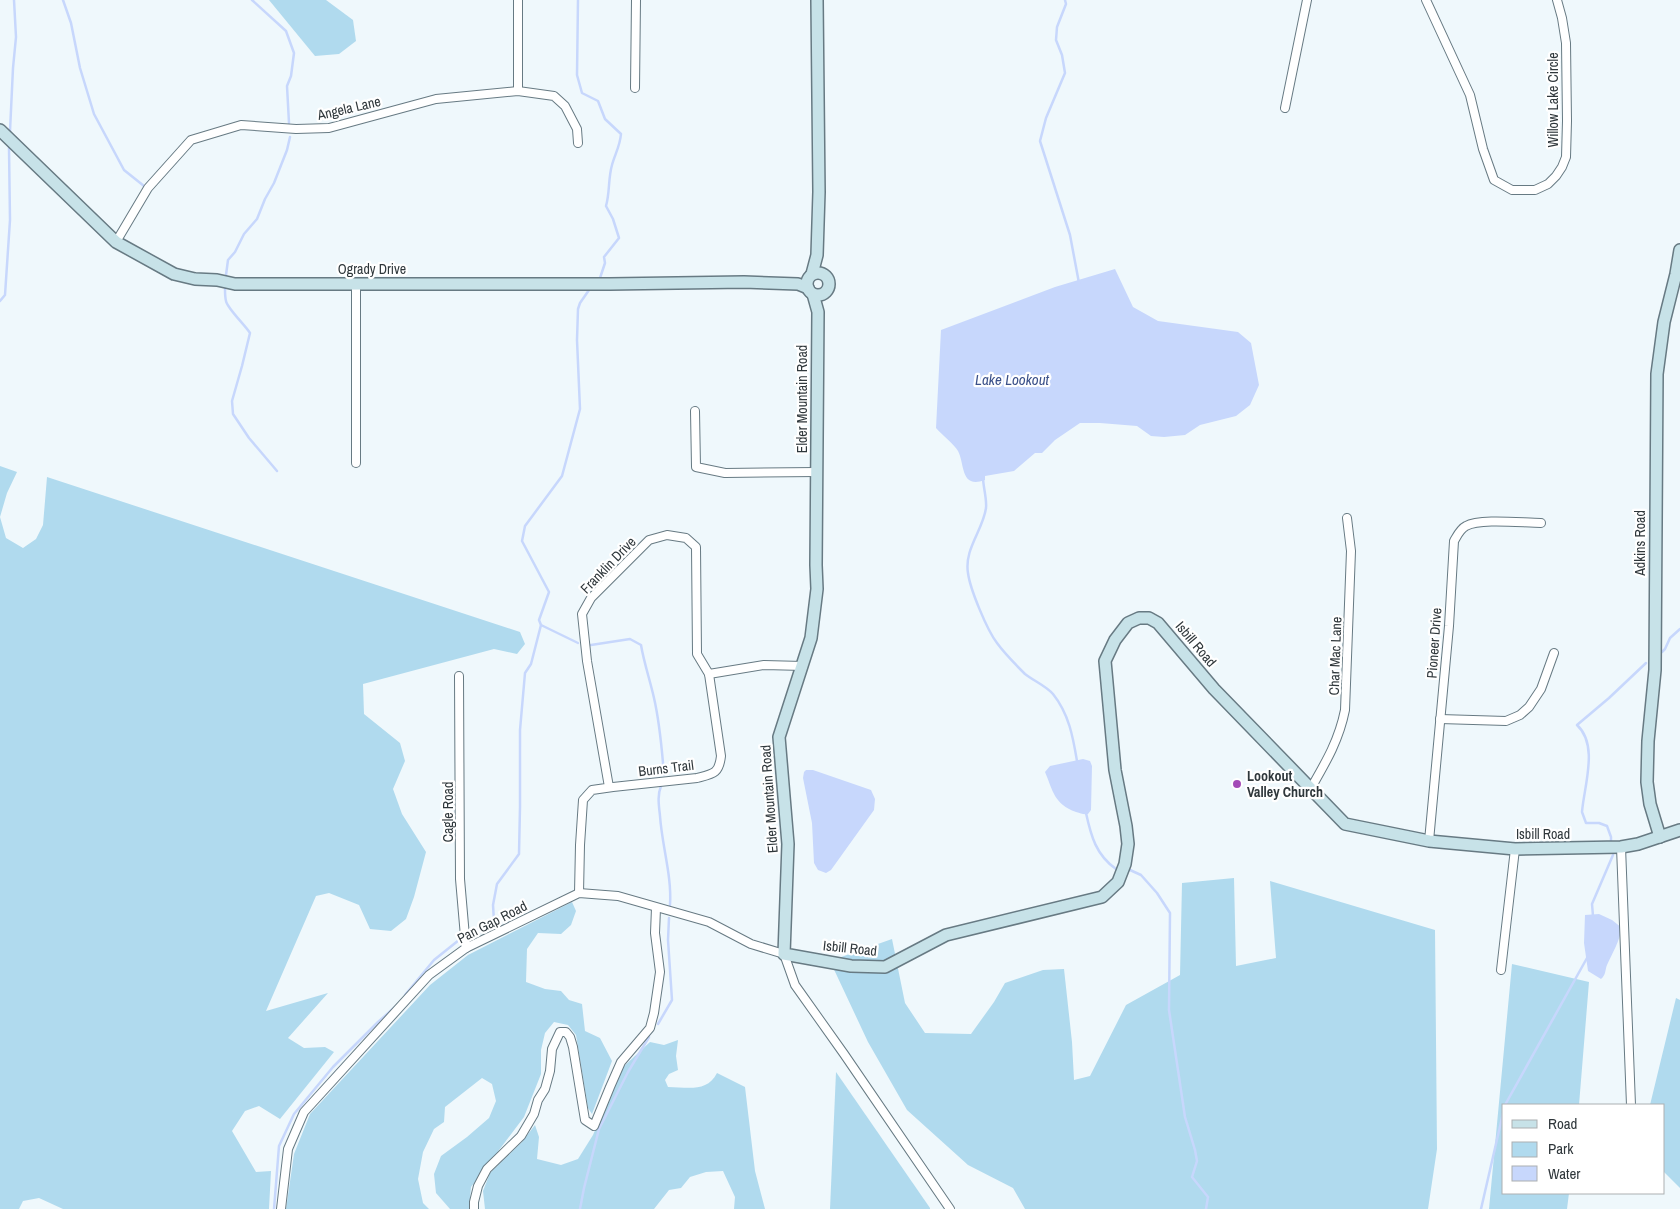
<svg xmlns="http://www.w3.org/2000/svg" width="1680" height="1209" font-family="'Archivo Narrow',sans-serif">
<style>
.green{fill:#b0daee}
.water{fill:#c7d7fc}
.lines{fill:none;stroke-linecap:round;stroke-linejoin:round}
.stream{stroke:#c7d7fc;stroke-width:2.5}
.street-casing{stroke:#677a83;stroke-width:10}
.secondary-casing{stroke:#677a83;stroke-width:14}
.street{stroke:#fff;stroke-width:8}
.secondary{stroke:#c7e2e8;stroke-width:11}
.poi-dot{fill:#a44bb7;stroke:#fff;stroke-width:2}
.labels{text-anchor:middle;stroke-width:4.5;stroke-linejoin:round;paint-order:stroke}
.street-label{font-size:14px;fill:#2f373b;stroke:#fff}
.poi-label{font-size:14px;font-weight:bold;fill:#2f373b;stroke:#fff;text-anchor:start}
.water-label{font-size:15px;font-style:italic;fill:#3a5089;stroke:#fff}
</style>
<rect width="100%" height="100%" fill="#eff8fc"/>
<g class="green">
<polygon points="269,0 326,0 353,20 356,41 339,54 315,56"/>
<polygon points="0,466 17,472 7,493 0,517 6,538 23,548 36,539 43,525 47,477 520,632 525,644 517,654 494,649 363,684 364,714 400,743 405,761 393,789 402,814 426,852 414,897 406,919 391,931 370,929 359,905 329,893 316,896 266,1011 328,993 288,1038 304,1048 325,1047 334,1052 280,1119 259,1106 245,1111 232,1131 256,1172 271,1171 269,1209 63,1209 39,1198 23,1201 19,1209 0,1209"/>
<polygon points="1234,878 1236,966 1276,958 1270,881 1435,930 1437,1149 1428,1209 1025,1209 1013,1188 968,1165 907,1110 868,1042 830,961 892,939 905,1003 925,1033 971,1034 994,1002 1005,983 1043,970 1064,969 1072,1042 1074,1080 1090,1076 1126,1005 1180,975 1182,883"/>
<polygon points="572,902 576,911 571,925 561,934 538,933 527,949 526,982 545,989 561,991 569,1000 582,1004 585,1031 600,1038 612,1061 592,1114 588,1108 576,1035 568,1025 554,1022 545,1033 541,1050 541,1074 524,1117 471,1187 469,1209 450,1209 436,1193 434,1174 441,1156 467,1137 489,1118 496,1101 492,1084 482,1078 445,1107 444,1122 434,1129 423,1152 418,1179 423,1203 429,1209 286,1209 294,1154 310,1114 430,985 468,955"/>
<polygon points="1512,964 1589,982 1579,1105 1504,1105 1504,1193 1569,1193 1567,1209 1489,1209"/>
<polygon points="1676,998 1680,1000 1680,1188 1664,1172 1664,1105 1650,1105"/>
<path d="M678,1040L676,1056L678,1070L669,1074L665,1080L668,1087C687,1087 707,1093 717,1073L745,1087L755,1171L765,1209H734L735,1197L723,1171L706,1172L690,1177L681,1188L669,1190L654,1209H485L483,1191L490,1173L522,1142L535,1125L539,1137L537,1159L561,1165L578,1159L593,1135L621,1069L650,1042L664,1045Z"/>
<polygon points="836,1072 930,1208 930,1209 830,1209"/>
</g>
<g class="water">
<path d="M1115,269L1133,307L1158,321L1238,332L1251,343L1259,385L1250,405L1236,416L1200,425L1185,435L1164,437L1151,436L1137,426L1100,423H1080L1055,440L1042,453H1035L1014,471L985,476V480C960,489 965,464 958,451C954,444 942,435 936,428L941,330L1055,287Z"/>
<path d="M1083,759L1090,761L1092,766L1091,810L1088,814C1083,815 1081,813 1076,812C1054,804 1053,791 1045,772L1050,766Z"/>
<polygon points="806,770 813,770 871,790 875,799 874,810 831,870 826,873 818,870 814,863 812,823 803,778 804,772"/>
<path d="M1599,914L1612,920L1622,928C1619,942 1613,952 1607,965C1605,970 1606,975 1601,979L1588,971L1584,943L1585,915Z"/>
</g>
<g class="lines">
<g class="stream">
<polyline points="63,0 71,23 80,68 94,114 124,170 144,186"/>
<polyline points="252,0 286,31 294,53 291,76 287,86 289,123"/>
<path d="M578,0L577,75L582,93L598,101L605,119L621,134C620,146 615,154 612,165C608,179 610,192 606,206L613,219L619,238L604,257L605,263L600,278"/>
<polyline points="1065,0 1066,4 1057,27 1056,40 1062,55 1065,73 1046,118 1040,141 1070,235 1079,283"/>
<polyline points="10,131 13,68 16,37 14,0"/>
<polyline points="226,275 228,260 235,252 244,234 257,219 265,199 274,183 287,150 290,137"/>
<path d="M225,289C225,292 225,297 226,301C227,308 245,325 250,333L242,366L232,401L233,414L249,438L277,471"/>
<polyline points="0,301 5,295 10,220 9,148"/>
<path d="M983,477C983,487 987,498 986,508C983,530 964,549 968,573C970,589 987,630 997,643C1005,654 1015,664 1025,674C1034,681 1046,686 1053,694C1069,714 1073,737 1077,761"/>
<polyline points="541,625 578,643"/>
<path d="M591,645L630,639L641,645C644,663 650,680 654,698C660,724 662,749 664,775"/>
<polyline points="1662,652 1665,649 1670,638 1680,629"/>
<path d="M661,786C657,796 659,806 660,816C662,846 672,876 670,905"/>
<path d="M1086,813C1091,836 1096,855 1116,869"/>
<path d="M1611,844V837L1607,826L1599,823H1586L1582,812C1584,786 1599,745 1577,725L1609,698L1646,663"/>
<polyline points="1130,870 1141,875 1157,893 1170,913 1169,1010 1185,1117 1195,1150 1197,1161 1192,1177 1208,1197 1206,1209"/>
<polyline points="1593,916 1592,904 1613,855"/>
<polyline points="471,933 494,921 493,905 497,884 519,854 520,807 520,730 525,673 531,664 541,625 539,620 549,592 522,541 525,526 562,476 580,409 577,340 578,309 580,303 589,290"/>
<polyline points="405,995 434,960 459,940"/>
<polyline points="658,1024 672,1000 668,940 669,918"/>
<polyline points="1505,1105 1587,958"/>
<polyline points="274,1209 279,1146 294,1114 333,1067 378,1022 395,1007"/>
<polyline points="580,1209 584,1188 599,1129 628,1072 649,1037"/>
<polyline points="1481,1209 1504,1109"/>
</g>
<g class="street-casing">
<g id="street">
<polyline points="518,0 518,91"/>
<polyline points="1426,0 1470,95 1483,149 1494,180 1512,190 1535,190 1548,184 1556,176 1562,167 1566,157 1567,121 1566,43 1562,18 1557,0"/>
<polyline points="635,88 636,0"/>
<polyline points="1285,108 1307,0"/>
<polyline points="116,242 148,188 191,140 241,125 296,129 329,128 436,99 518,91 554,96 565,106 577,129 578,143"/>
<polyline points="356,284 356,463"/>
<polyline points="695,411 696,467 725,473 817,472"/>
<polyline points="709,674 764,665 803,666"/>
<polyline points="459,676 460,879 466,948"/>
<polyline points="1440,719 1506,721 1520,715 1529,707 1541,689 1554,653"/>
<path d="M1311,788C1326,762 1339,740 1345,710L1351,551L1347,518"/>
<path d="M1429,841L1449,626L1454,541C1457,536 1460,529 1466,526C1480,518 1523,523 1541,523"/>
<polyline points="1621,847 1631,1105"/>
<path d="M579,893L580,845L583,800L592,790L613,787L697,778C713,774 719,774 721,756L709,674L697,654L696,547L686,538L667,535L649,540L591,598L582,614L587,661L609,787"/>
<polyline points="1501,970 1515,849"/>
<polyline points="281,1209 288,1149 304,1112 429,975 466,948 579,893 618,896 709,922 751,944 784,954 795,985 844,1054 950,1209"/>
<polyline points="474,1209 474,1202 478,1186 487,1169 521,1136 534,1114 538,1100 545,1089 550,1071 552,1049 560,1032 566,1032 570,1037 573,1047 585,1120 594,1126 610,1087 621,1062 650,1028 654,1013 660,972 655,933 656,908"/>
</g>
</g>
<g class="secondary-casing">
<g id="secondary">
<polyline points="0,130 116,242 174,274 195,279 217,280 235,284 610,284 744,282 798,284 808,288"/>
<circle cx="818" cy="284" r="11"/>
<polyline points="812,274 817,255 819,192 817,0"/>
<polyline points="813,294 818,312 816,565 817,589 811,638 779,737 788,844 784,954 851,966 885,967 946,935 1102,897 1118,882 1125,864 1128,844 1126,826 1115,770 1105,661 1115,640 1128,623 1139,618 1149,618 1158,623 1214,689 1345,824 1429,841 1515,849 1621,847 1638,844 1680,830"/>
<polyline points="1660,837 1650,804 1647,782 1648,741 1655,670 1657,374 1664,322 1676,274 1680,250"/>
</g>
</g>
<use href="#street" class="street"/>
<use href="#secondary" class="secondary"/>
</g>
<circle class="poi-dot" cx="1237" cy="784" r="5"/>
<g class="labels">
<g class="street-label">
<text transform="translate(1553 100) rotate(-90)" y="5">Willow Lake Circle</text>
<text transform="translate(349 108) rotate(-13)" y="5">Angela Lane</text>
<text x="372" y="274">Ogrady Drive</text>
<text transform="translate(802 399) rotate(-90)" y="5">Elder Mountain Road</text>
<text transform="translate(1640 543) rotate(-90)" y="5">Adkins Road</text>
<text transform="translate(608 565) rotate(-46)" y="5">Franklin Drive</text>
<text transform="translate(1434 643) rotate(-86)" y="5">Pioneer Drive</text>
<text transform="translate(1196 644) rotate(50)" y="5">Isbill Road</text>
<text transform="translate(1335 656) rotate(-88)" y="5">Char Mac Lane</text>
<text transform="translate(666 768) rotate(-7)" y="5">Burns Trail</text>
<text transform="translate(769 799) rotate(-94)" y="5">Elder Mountain Road</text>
<text transform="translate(448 812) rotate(-90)" y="5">Cagle Road</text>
<text x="1543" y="839">Isbill Road</text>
<text transform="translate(492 922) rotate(-27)" y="5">Pan Gap Road</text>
<text transform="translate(850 948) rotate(6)" y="5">Isbill Road</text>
</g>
<g class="poi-label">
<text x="1247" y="781">Lookout<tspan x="1247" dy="16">Valley Church</tspan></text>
</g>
<g class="water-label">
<text x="1012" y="385">Lake Lookout</text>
</g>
</g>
<rect x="1502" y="1104" width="162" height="90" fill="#ffffff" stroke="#acafb1"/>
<rect x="1512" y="1120" width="25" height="8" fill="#c7e2e8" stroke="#acafb1"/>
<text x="1548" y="1129" font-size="15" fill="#2f373b">Road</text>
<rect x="1512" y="1142" width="25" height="15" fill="#b0daee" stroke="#acafb1"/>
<text x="1548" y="1154" font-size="15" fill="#2f373b">Park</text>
<rect x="1512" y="1166" width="25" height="15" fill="#c7d7fc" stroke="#acafb1"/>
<text x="1548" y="1179" font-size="15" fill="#2f373b">Water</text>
</svg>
